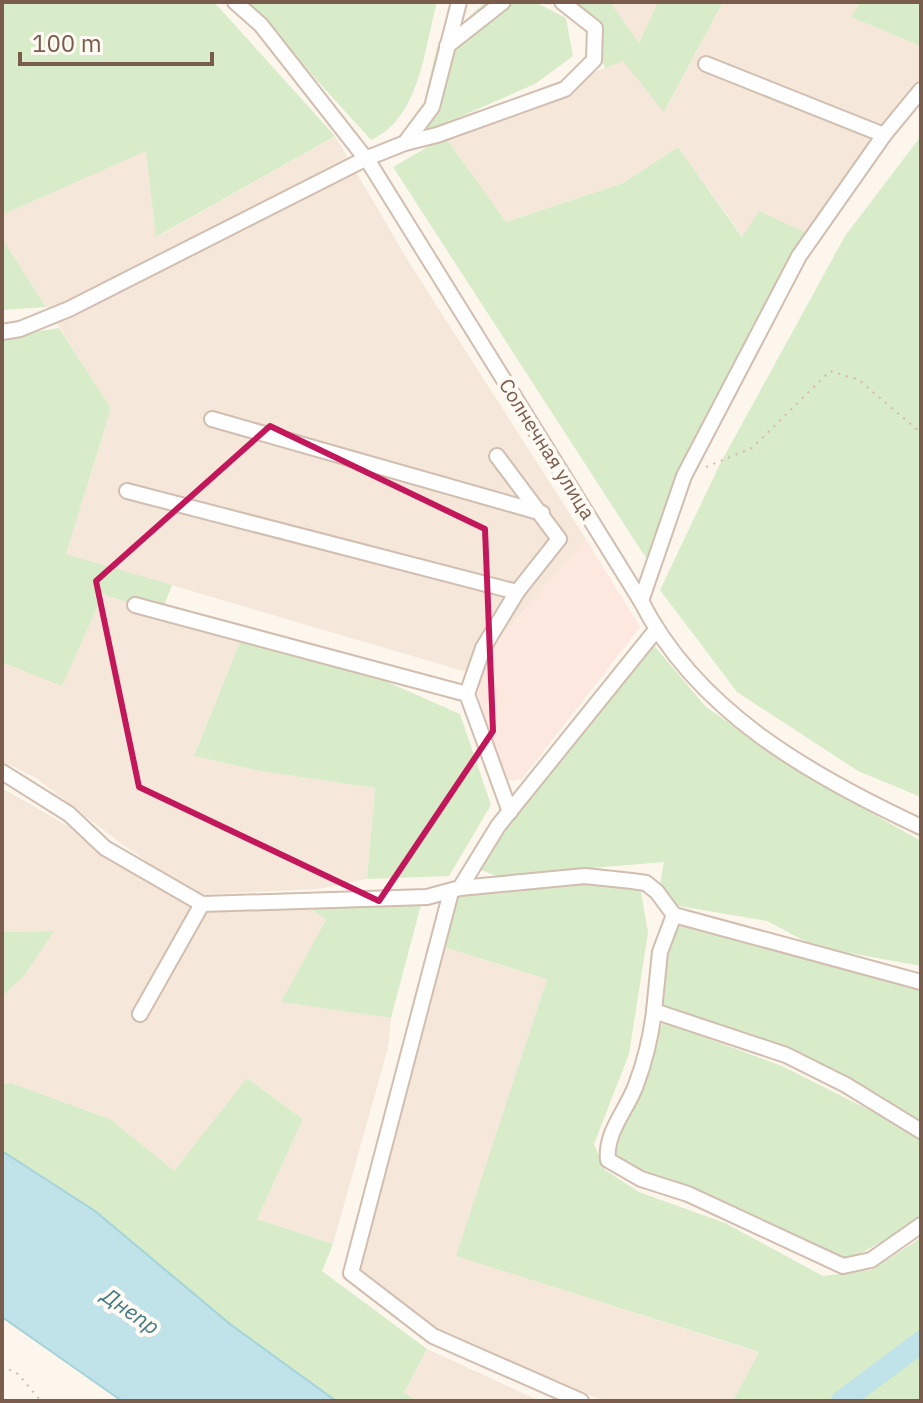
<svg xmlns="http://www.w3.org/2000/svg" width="923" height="1403" font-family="'IBM Plex Sans',sans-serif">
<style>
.residential{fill:#f5e8da}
.commercial{fill:#fde8e0}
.green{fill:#d8ecc9}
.water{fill:#bfe3e8;stroke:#a5d3da;stroke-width:2}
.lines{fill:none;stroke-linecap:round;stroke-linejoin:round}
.river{stroke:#bfe3e8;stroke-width:22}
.minor-casing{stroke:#d1beb0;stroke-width:18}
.path{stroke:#d9b8a5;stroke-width:2;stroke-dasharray:2 6;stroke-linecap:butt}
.minor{stroke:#fff;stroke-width:14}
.marked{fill:none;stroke:#c2185b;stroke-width:6;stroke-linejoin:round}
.labels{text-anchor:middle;stroke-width:8;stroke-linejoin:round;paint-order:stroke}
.street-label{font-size:20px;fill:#7a5c4d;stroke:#fffaf3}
.water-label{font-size:22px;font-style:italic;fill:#437c86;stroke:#fffaf3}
</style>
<rect width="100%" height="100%" fill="#fdf6ec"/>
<g class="residential">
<polygon points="610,2 658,2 639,43"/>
<polygon points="723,2 860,2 852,17 921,46 921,98 811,235 743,237 678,147 623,183 505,222 445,137 623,60 665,111"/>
<polygon points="335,136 410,264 586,539 470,673 66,554 111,408 2,238 2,215 146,150 157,237"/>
<polygon points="103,594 240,642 194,756 261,771 375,788 367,879 317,889 196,895 123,845 36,778 2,761 2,662 62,685"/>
<polygon points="2,788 104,847 196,912 309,907 326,920 282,1002 391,1018 388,1048 333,1244 257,1219 303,1119 247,1078 174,1172 110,1119 11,1083 2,1083 2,996 24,976 53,931 2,932"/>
<polygon points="437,945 547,979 457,1256 760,1353 733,1401 603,1401 440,1330 348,1267"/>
<polygon points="427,1349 540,1401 417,1401 404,1394"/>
</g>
<polygon class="commercial" points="586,539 640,627 522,779 506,781 470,673"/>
<g class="green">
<polygon points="2,2 214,2 335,136 156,237 146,151 2,215"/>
<path d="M246,2H437C424,50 420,118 371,140Z"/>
<polygon points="535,2 566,18 573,56 535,84 395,145 421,116 437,47 484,3"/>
<polygon points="566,2 610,2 639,43 658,2 723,2 664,112 623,61 605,68 578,12"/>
<polygon points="860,2 921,2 921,46 851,17"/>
<polygon points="921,136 921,797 858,771 737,692 660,590 720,464 845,236"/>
<polygon points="445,137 506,222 623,183 678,147 742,237 759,211 811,235 646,558 393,167"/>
<polygon points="2,238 46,307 2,310"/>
<polygon points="59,328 111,408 66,554 172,585 161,614 103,594 62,686 2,662 2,337"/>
<polygon points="240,642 349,665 460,714 491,805 449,876 367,879 375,788 261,771 194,756"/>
<polygon points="652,643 706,707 808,777 921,841 921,966 816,947 767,921 673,905 660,885 664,862 496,876 479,869 513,814"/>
<polygon points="574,883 640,886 648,933 629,1054 594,1144 605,1170 639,1192 725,1223 823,1276 871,1270 921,1238 921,1401 733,1401 759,1352 456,1256 547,979 437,945 450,894"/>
<polygon points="423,897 391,1018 281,1002 326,920 309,907"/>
<polygon points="666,915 921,977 921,1124 790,1054 648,1008"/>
<polygon points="54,931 24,976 2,996 2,932"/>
<polygon points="663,1022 782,1066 921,1136 921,1221 844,1262 667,1179 643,1176 610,1154"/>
<polygon points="247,1078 303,1119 257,1219 333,1244 322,1271 427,1349 404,1393 417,1401 336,1401 230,1324 95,1211 2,1151 2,1084 11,1083 110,1119 174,1171"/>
</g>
<polygon class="water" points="2,1151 95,1211 230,1324 336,1401 122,1401 2,1317"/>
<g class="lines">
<polyline class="river" points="842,1401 921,1342"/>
<g class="minor-casing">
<g id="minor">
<path d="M235,2L261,25L370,164L641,601C697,712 812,776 921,827"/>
<polyline points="447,46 503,2"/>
<polyline points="706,64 884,135"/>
<polyline points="405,143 437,135 565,89 594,60 595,28 562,2"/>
<polyline points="2,332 20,329 69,309 365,159 405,143 432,107 459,2"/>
<polyline points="212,419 542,513"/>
<polyline points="497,456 559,539 517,592"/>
<polyline points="127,491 517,592 483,648 467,694"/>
<polyline points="641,601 684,476 799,256 884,135 921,90"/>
<polyline points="135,605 467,694 510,812"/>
<polyline points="2,772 69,814 105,848 202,904 427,897 460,888 498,826 656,630"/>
<polyline points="460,888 585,876 632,881 646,883 657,892 674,915 921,982"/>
<polyline points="451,892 351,1273 433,1336 581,1401"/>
<polyline points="674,915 660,952 654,1011 786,1055 846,1085 921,1131"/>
<path d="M654,1011C651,1037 645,1061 636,1085C627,1110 605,1132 608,1160L641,1179L688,1194L843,1266L871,1260L921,1225"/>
<polyline points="140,1014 202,904"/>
</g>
</g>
<g class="path">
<polyline points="706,467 752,448 830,371 859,380 921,433"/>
<polyline points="2,1366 18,1374 41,1401"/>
</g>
<use href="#minor" class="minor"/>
</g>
<path class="marked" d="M270,426L485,529L493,731L379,901L139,787L96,581Z"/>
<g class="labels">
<g class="street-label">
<text transform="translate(547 449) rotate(58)" y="7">Солнечная улица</text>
</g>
<g class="water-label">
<text transform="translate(131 1311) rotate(35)" y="8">Днепр</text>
</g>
</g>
<rect width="923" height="1403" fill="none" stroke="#7a5c4d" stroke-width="8"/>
<path d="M20 52v12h192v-12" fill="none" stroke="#7a5c4d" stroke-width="4"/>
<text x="32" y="52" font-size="24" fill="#7a5c4d" stroke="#fffaf3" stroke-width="6" paint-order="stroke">100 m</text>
</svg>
